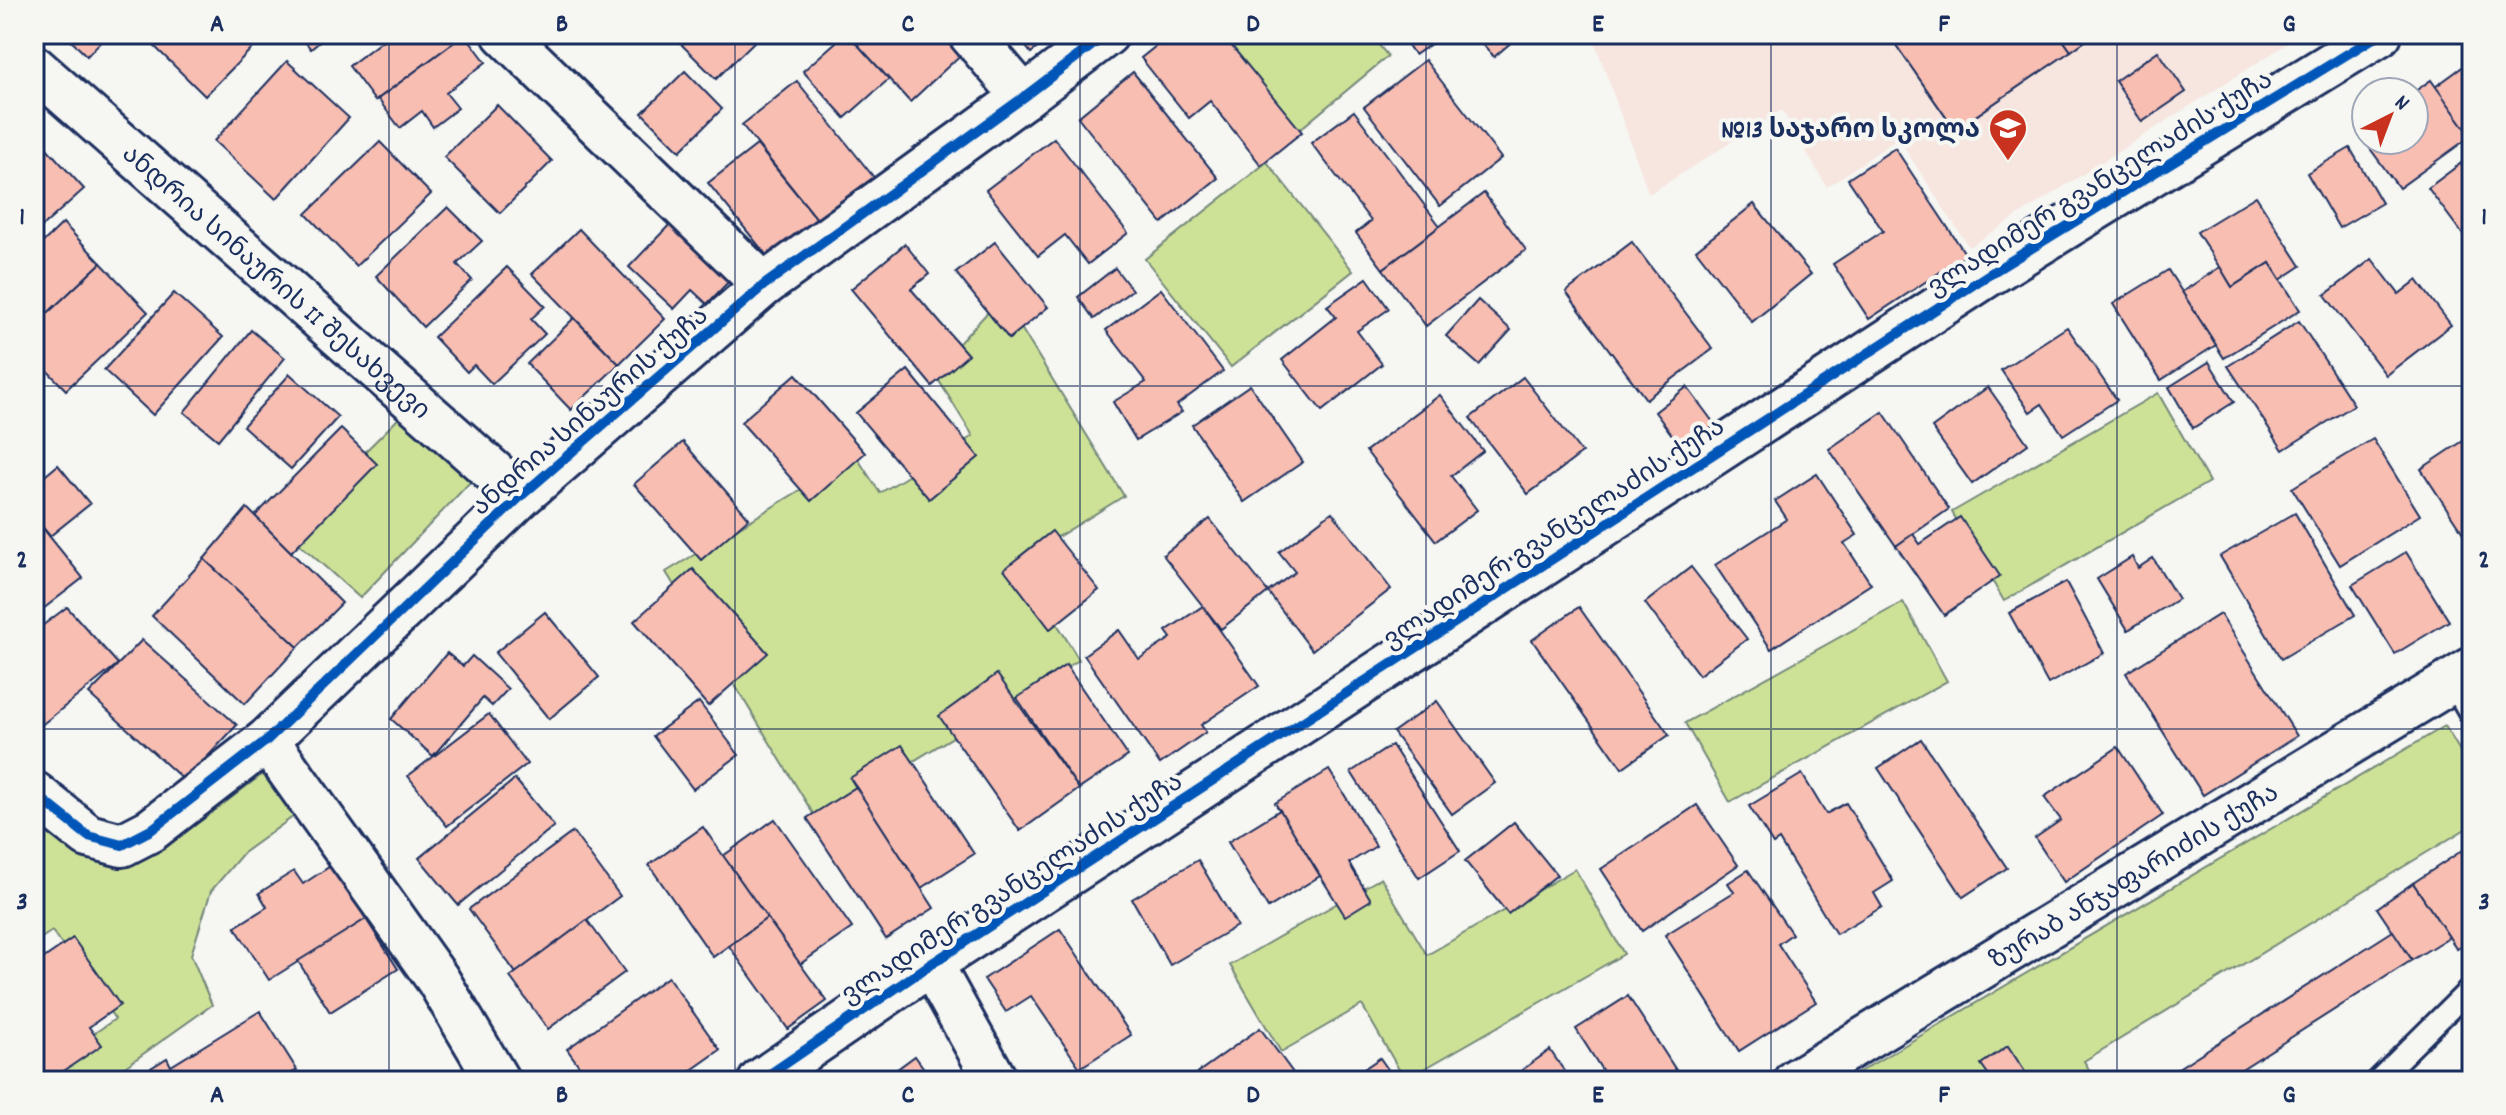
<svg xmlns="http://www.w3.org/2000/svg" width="2506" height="1115" font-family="Dekko,'Noto Sans Georgian',sans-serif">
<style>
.built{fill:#f7e5df}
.green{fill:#cee297;stroke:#74887a;stroke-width:2}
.building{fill:#f9beb2;stroke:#1b2f5e;stroke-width:2}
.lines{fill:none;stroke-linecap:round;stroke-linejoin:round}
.lane-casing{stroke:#1b2f5e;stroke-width:26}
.street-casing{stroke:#1b2f5e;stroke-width:48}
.lane{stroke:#f6f6f2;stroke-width:20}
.street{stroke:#f6f6f2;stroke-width:42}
.cycleway-casing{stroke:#f6f6f2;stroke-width:15}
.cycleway{stroke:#0057b8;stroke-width:10}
.grid{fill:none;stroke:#1b2f5e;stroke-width:2;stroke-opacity:0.55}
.labels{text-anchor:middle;stroke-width:8;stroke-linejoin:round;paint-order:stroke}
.poi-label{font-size:26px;font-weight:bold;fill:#1b2f5e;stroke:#f6f6f2;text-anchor:end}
.street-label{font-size:26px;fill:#1b2f5e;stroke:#f6f6f2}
.neatline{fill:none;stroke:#1b2f5e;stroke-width:3}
.grid-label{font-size:26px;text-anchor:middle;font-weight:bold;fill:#1b2f5e}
</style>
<rect width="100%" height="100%" fill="#f6f6f2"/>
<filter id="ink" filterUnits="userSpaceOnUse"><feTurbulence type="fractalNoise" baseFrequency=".0125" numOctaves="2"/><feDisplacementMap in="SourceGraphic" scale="16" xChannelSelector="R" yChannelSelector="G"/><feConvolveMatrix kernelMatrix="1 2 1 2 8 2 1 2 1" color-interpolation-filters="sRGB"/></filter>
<g filter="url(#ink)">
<polygon class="built" points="1592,34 2302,34 1969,247 1898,138 1827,187 1782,110 1649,194"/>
<g class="green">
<polygon points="1219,34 1370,34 1388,56 1299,130"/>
<polygon points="1267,162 1353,271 1231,367 1145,259"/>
<polygon points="1002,297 1124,496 1019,561 1079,660 817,820 666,572 856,456 880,493 973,436 933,371"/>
<polygon points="2158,393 2209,482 2004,601 1952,512"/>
<polygon points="403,414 474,478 360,598 285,531"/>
<polygon points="1903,602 1947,681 1730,802 1685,723"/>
<polygon points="2445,726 2472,771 2472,825 2084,1061 2096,1081 1844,1081"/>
<path d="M263,774L294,816L243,853L211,891L191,955L212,1005L105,1081H34V1075L115,1019L52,931L34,943V825C55,838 97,869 123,865C157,860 232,796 263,774Z"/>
<polygon points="1575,869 1624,954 1405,1080 1362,1005 1281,1052 1230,965 1381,878 1427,955"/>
</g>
<g class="building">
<polygon points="64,34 108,34 87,56"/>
<polygon points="142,34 259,34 263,37 205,96"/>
<polygon points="299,34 329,34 311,49"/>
<polygon points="391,34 465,34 375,101 349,66"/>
<polygon points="465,34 486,62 446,93 458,108 433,127 422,111 400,128 378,99"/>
<polygon points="671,34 756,34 759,37 716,79"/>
<polygon points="845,34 848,34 889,79 845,118 803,71"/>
<polygon points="848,34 955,34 968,48 910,102"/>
<polygon points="1016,34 1055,34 1031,53"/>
<polygon points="1171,34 1222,34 1302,132 1261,165 1210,101 1189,118 1141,58"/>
<polygon points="1400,34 1445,34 1415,55"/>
<polygon points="1474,34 1521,34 1494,57"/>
<polygon points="1891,34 2095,34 1955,130 1889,35"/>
<polygon points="1891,34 2059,34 2071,51 1955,130 1889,35"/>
<polygon points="2059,34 2095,34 2071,51"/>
<polygon points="2158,51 2186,92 2142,122 2115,81"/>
<polygon points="1425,60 1501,158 1440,206 1364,107"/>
<polygon points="2472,60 2472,137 2435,87"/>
<polygon points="287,61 349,118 276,199 214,141"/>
<polygon points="685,71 722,109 680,151 642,113"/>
<polygon points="1133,72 1218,178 1162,223 1078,117"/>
<polygon points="2431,80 2471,136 2399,188 2358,132 2366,127 2366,140 2414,140 2414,92"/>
<polygon points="797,81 876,180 821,224 742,125"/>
<polygon points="497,105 552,161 500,213 444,157"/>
<polygon points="1354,111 1440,226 1383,269 1356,233 1371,221 1311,143"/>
<polygon points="1054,138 1128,233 1088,264 1065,235 1038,256 986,190"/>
<polygon points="380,142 431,194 356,266 306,214"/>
<polygon points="44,145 84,189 34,234 34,154"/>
<polygon points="757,145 821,224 772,262 708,183"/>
<polygon points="1895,148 1966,255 1869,319 1833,264 1883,231 1848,179"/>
<polygon points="2350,148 2382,203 2339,228 2307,173"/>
<polygon points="2472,155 2472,247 2428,188"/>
<polygon points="1484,193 1526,250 1426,326 1383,269"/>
<polygon points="2256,196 2301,266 2280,280 2270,263 2232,287 2197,232"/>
<polygon points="1754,204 1811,274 1752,322 1696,250"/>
<polygon points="448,207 482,241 457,264 472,280 423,327 376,276"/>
<polygon points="675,219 734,276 707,304 692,290 674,309 629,267"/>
<polygon points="63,223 101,263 34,326 34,251"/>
<polygon points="579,229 665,319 619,364 532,274"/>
<polygon points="995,242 1048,307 1009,339 956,273"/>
<polygon points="1632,242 1713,349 1646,399 1566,292"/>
<polygon points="905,244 929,274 911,289 968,355 932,386 851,289"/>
<polygon points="2372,259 2399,294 2417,280 2451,325 2386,375 2325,295"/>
<polygon points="101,263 148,312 66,390 34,357 34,326"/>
<polygon points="2270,263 2300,310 2224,358 2182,292 2220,267 2232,287"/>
<polygon points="507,267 545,306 531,319 545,334 492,384 474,365 467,372 434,337"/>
<polygon points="1115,268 1132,290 1094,319 1078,297"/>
<polygon points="2168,270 2216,345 2161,380 2113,304"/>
<polygon points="1367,278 1389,309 1357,331 1382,364 1322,411 1282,360 1336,317 1327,306"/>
<polygon points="1161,289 1223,371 1177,405 1182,412 1136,440 1113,402 1146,382 1106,330"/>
<polygon points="174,293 223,337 153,415 104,370"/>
<polygon points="1478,300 1511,330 1479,365 1446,336"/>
<polygon points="574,318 619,364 571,410 527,364"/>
<polygon points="2299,321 2354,405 2283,450 2228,366"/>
<polygon points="2067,327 2117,400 2063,435 2042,404 2030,412 2001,370"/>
<polygon points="251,330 285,358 218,440 184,412"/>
<polygon points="2209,362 2234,402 2193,428 2169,387"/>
<polygon points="908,370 979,457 929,499 856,413"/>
<polygon points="290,374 338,417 291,469 243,426"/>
<polygon points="796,374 865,453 811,501 741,422"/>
<polygon points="1523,377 1582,453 1528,494 1470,418"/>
<polygon points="1250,385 1303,462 1244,502 1192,425"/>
<polygon points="1687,387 1716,426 1684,451 1655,412"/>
<polygon points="1988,387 2028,444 1972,484 1932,428"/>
<polygon points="1440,395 1483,451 1451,476 1477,510 1436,541 1366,451"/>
<polygon points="1883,412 1949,509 1896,546 1829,449"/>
<polygon points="341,429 377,464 291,552 255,516"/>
<polygon points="2472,435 2472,547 2421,469"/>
<polygon points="2373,439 2420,515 2340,565 2292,488"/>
<polygon points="683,442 749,518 701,560 634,484"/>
<polygon points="58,465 90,504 50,536 34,517 34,485"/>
<polygon points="1817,474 1857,535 1844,543 1871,584 1771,649 1715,565 1787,519 1775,501"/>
<polygon points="247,508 342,603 298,647 204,559"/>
<polygon points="1332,512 1391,589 1312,650 1268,592 1295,572 1279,552"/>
<polygon points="2295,513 2355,615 2281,659 2220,556"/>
<polygon points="34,517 83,578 34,616"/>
<polygon points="1960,517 2000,576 1944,615 1896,546 1913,534 1920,544"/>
<polygon points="1210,519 1268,592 1221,629 1163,555"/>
<polygon points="1052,531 1099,590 1050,629 1004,569"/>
<polygon points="2406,552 2449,621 2395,654 2352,585"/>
<polygon points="2132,557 2138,568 2153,558 2178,599 2128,630 2097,579"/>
<polygon points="204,559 298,647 245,704 152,616"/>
<polygon points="1691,567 1747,639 1699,675 1645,603"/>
<polygon points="693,569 768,653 708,706 634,621"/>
<polygon points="2066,582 2104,653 2048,684 2009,613"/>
<polygon points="1203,606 1259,686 1201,725 1206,732 1160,764 1084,655 1119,630 1139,659 1171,638 1166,631"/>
<polygon points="67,607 118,664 34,731 34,632"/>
<polygon points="1579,607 1669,735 1622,768 1532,640"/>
<polygon points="545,612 599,677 549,719 495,653"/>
<polygon points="2220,614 2297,736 2203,795 2126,673"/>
<polygon points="142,640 237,725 185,781 89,694"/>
<polygon points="447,653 463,666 472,656 508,689 492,706 483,698 433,756 391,719"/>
<polygon points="1066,665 1128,756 1079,789 1017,698"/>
<polygon points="997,674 1079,789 1020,831 939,716"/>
<polygon points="1437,701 1495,783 1452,814 1393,732"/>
<polygon points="699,702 739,755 693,789 653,736"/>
<polygon points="489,714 527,764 447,826 408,776"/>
<polygon points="1921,739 2007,868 1963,897 1878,768"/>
<polygon points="902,745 974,854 921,888 850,778"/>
<polygon points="1392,745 1460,851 1419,878 1351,772"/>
<polygon points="2118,747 2163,815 2064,882 2035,838 2061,820 2044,797"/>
<polygon points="1329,770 1376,846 1349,863 1371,900 1345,916 1275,803"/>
<polygon points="1802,774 1826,814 1846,803 1893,881 1874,893 1882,907 1836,934 1779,840 1773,844 1749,806"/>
<polygon points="515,779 554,826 458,905 419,858"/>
<polygon points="856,787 934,908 886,939 807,818"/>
<polygon points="1697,805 1738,865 1642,931 1601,869"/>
<polygon points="1280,810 1320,876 1268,908 1228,842"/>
<polygon points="775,819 852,928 800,964 723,856"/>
<polygon points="1514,822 1557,875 1508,914 1465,861"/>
<polygon points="703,827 767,918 713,957 649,865"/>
<polygon points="573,832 620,896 516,973 469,909"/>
<polygon points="2472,844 2472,939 2457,949 2413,883"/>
<polygon points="1198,860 1237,926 1170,965 1132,899"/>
<polygon points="332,865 366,919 269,980 235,927 267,907 259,893 294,871 303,884"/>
<polygon points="1748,870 1792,934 1778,944 1816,1002 1739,1051 1665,935 1734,892 1728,883"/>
<polygon points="2413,883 2449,937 2412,960 2377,908"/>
<polygon points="767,918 827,1001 788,1029 729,946"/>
<polygon points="366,919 398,969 330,1012 298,961"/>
<polygon points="587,920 625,972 548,1029 510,977"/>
<polygon points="1060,929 1131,1035 1080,1068 1031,996 1006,1012 984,979"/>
<polygon points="2393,931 2412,960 2223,1081 2158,1081"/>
<polygon points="73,938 120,1005 89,1027 102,1045 49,1081 34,1081 34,965"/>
<polygon points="668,977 720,1050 676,1081 590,1081 567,1049"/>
<polygon points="1628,996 1683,1081 1609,1081 1576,1029"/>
<polygon points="260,1011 297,1070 279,1081 142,1081 138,1076 167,1058 171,1066"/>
<polygon points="1260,1028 1299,1081 1186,1081"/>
<polygon points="2008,1046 2029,1078 2024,1081 1993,1081 1981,1064"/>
<polygon points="1550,1050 1571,1081 1529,1081 1522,1070"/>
<polygon points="915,1056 933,1081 881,1081"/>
<polygon points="1380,1058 1396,1081 1346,1081"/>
</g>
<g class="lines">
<g class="lane-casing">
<g id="lane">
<polyline points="2452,682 2472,717"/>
<polyline points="2377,1081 2472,987"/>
</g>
</g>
<g class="street-casing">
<g id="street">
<polyline points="504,34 764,285"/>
<polyline points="970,34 1024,97"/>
<path id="s1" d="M34,67L521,496"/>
<polyline points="267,740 438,980 498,1081"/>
<polyline points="34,793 88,836 122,845 151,830 267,740 521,496 764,285 1024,97 1107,34"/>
<polyline points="931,964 996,1081"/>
<polyline points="760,1081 931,964 1988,275 2380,34"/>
<path id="s2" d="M1795,1081L2472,669"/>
</g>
</g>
<use href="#lane" class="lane"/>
<use href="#street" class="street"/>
<g class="cycleway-casing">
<g id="cycleway">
<polyline points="34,793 88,836 122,845 151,830 267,740 521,496 764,285 1024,97 1107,34"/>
<polyline points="760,1081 931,964 1988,275 2380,34"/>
</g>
</g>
<use href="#cycleway" class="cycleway"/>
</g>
</g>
<path class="grid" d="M389,34V1081M735,34V1081M1080,34V1081M1426,34V1081M1771,34V1081M2117,34V1081M34,386H2472M34,729H2472"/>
<defs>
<g id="school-pin" transform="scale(2)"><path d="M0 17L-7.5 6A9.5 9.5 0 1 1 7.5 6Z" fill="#c8321e" stroke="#f6f6f2"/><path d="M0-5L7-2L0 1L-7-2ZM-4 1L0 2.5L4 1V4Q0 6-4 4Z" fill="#fff"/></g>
</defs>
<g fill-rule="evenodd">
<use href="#school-pin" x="2008" y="128"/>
</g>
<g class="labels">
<g class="poi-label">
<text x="1980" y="137">№13 საჯარო სკოლა</text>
</g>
<g class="street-label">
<text transform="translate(2099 182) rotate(-32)" y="9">ვლადიმერ გვანცელაძის ქუჩა</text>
<text dy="9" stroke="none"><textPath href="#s1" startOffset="324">ანდრია სინაურის II შესახვევი</textPath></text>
<text transform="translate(589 410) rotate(-41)" y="9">ანდრია სინაურის ქუჩა</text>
<text transform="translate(1553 532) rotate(-33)" y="9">ვლადიმერ გვანცელაძის ქუჩა</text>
<text dy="9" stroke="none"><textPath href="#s2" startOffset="396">ზურაბ ანჯაფარიძის ქუჩა</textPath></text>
<text transform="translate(1011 887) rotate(-33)" y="9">ვლადიმერ გვანცელაძის ქუჩა</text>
</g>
</g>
<rect width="2506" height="1115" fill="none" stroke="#f6f6f2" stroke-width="88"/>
<g transform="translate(2390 116) rotate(42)"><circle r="38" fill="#f6f6f2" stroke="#9ea6b7" stroke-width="2"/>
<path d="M0-6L14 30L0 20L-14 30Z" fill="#c8321e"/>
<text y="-12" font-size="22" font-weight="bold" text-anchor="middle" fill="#1b2f5e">N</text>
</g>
<rect x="44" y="44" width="2418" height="1027" class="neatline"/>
<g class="grid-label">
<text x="217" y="31">A</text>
<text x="562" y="31">B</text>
<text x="908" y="31">C</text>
<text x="1253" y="31">D</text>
<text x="1598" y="31">E</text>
<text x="1944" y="31">F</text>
<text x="2289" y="31">G</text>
<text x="22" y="224">1</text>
<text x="2484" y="224">1</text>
<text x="22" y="567">2</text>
<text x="2484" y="567">2</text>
<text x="22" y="909">3</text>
<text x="2484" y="909">3</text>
<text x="217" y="1102">A</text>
<text x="562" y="1102">B</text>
<text x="908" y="1102">C</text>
<text x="1253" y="1102">D</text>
<text x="1598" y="1102">E</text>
<text x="1944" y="1102">F</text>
<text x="2289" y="1102">G</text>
</g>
</svg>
